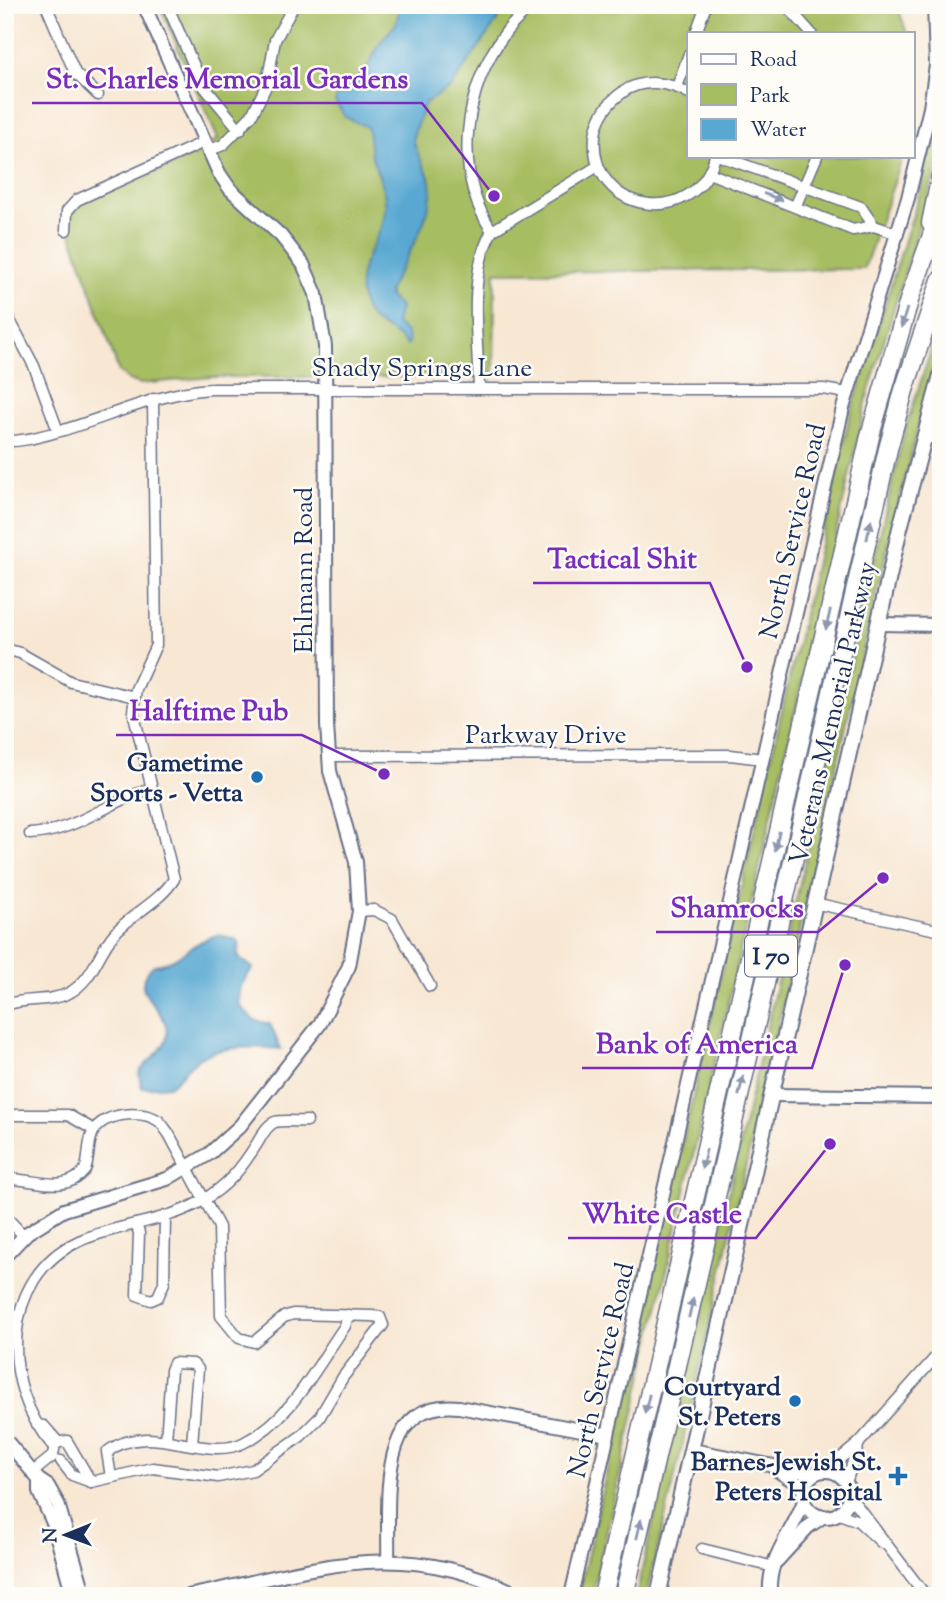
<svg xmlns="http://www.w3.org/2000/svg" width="946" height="1601" font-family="'Sorts Mill Goudy',serif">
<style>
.green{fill:#a7bd62;stroke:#617660;stroke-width:2}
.water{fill:#58a8d2;stroke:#3a6c98;stroke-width:2}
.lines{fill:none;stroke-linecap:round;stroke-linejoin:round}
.minor-casing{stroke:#686f87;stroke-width:13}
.tertiary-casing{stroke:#686f87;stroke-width:16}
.secondary-casing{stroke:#686f87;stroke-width:18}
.motorway-casing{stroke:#686f87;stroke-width:21}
.minor{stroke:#fff;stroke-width:10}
.tertiary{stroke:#fff;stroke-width:12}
.secondary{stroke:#fff;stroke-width:14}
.motorway{stroke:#fff;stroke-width:18}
.oneway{fill:#8d97ae}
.poi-dot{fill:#1f6fb2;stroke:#fdfcf7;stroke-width:2.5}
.labels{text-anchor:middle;stroke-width:5;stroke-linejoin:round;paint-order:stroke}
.shield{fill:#fdfcf7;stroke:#5f6c8c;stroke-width:2}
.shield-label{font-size:24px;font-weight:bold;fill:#1b2f5e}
.street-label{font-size:26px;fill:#1b2f5e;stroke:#fdfcf7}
.poi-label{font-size:26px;font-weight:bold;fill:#1b2f5e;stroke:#fdfcf7;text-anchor:end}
.leader{fill:none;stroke:#7b2cbf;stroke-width:2.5}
.callout-dot{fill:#7b2cbf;stroke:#fdfcf7;stroke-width:2.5}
.callout-label{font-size:28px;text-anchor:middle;font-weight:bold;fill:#7b2cbf;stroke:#fdfcf7;stroke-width:5;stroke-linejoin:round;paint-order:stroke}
</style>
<rect width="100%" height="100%" fill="#fdfcf7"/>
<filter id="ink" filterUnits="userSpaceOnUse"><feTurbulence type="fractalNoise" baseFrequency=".0143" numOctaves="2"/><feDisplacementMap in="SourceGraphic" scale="14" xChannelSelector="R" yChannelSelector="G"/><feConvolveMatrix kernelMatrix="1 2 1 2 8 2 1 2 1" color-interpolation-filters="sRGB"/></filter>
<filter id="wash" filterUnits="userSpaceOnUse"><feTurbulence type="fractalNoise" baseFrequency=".00686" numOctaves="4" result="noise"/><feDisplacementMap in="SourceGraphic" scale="28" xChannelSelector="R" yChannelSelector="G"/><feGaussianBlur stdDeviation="1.57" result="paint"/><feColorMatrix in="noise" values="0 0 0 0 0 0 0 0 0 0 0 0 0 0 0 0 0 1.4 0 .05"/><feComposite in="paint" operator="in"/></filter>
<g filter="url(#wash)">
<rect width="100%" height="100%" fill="#f8e7d3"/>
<g class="green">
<polygon points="159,5 897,5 907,33 689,33 689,156 903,156 864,269 495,272 494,377 211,377 140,384 129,380 119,372 70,230 71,215 82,202 167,168 218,139"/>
<polygon points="941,104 941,153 868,394 592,1596 578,1596 849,419 920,192"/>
<polygon points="941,319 941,335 875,598 673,1485 646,1596 636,1596 890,491 905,430"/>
</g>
<g class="water">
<path d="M400,5H508L451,87L425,103C423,108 413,135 413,138C415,157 434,174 431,195C426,229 404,260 389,290V297L400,307L396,324L407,334L409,344L406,345C396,330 374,328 366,311C346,267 381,248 385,209C387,187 376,174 371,153C369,145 370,136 367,127L345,117L335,101L340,91L366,70L381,41L396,24Z"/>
<path d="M219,935L239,941L238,957L253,968C243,981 237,988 240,1006L254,1020L270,1024L281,1049C255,1046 221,1045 198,1059C187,1067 180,1078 169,1086L142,1088L139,1073C147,1059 167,1051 167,1033C167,1005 123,993 154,965C179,963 194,939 219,935Z"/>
</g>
</g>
<g filter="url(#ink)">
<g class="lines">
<g class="minor-casing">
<g id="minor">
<polyline points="46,5 75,73 98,95"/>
<polyline points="167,5 202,84 240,130"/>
<polyline points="786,5 811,33"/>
<polyline points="696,33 706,5"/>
<polyline points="677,87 689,54"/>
<path d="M689,93C668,82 643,78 623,92C608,102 597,118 595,136C588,214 696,231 715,156"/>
<polyline points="207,151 223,145 252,115 267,84 275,40 294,5"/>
<polyline points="720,156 861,207 874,226"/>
<polyline points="709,173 853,230 874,226 898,234"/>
<polyline points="796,205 817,156"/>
<polyline points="66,230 67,211 77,200 204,142"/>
<path d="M492,231C452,171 464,88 506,32C513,22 524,14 533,5"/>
<polyline points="5,311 34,366 58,431"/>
<path d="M479,388C478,338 467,276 492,231L598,166"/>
<polyline points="923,436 941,440"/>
<path d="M5,441C21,442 38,437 53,433C106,419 155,393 210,389H823L847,393"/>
<polyline points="5,649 20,653 71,682 135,697"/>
<polyline points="329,756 730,755 763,759"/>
<path d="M30,834C76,832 108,801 151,789"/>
<polyline points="814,903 941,931"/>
<polyline points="359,911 374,910 392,919 430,986"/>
<path d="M5,1005C26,997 49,1003 69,993C94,979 97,954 114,934C131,914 160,902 174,879L133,711L136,689L156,645L153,399"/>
<polyline points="5,1115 68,1115 94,1130"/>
<path d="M5,1179C31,1177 65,1196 85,1170C90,1158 87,1144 93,1132C103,1113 141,1109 159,1121C163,1125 166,1130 169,1134L219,1227L221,1316L239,1338L254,1342L284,1317L293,1314L372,1316L380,1317L383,1325L343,1377L319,1418L301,1436L253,1470L218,1477L153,1468L91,1482L72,1475L61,1461"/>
<polyline points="5,1216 24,1236"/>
<polyline points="136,1224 139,1233 137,1295 151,1300 158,1297 164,1283 165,1216"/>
<polyline points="37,1425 44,1426 57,1441"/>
<polyline points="166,1440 171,1370 174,1363 193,1364 198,1369 192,1444"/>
<path d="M53,1446C0,1386 0,1277 79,1241C118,1224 163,1223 200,1202C229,1185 241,1169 258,1142C262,1135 267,1125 275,1122C284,1120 297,1122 307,1121"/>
<polyline points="53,1456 55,1443 67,1441 91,1482"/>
<polyline points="825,1471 859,1443 941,1351"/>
<polyline points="33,1472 53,1456"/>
<path d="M111,1477L107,1452C148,1419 203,1462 243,1443C292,1419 315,1368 345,1326L348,1315"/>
<polyline points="846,1483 859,1443"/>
<polyline points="848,1494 926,1596"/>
<polyline points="837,1513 858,1521 882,1543"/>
<polyline points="702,1549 774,1567"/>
</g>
</g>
<g class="tertiary-casing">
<g id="tertiary">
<polyline points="878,624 941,625"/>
<polyline points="772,1095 941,1097"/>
<polyline points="5,1256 27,1233 64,1210 167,1179 209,1154 240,1126 320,1024 349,966 359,911 356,862 330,771 327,725 325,346 316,294 303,264 281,236 230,189 219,173 144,5"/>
<polyline points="5,1439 39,1480 48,1486 58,1504 85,1596"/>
<polyline points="692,1450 814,1474"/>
<polyline points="774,1468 804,1488"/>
<circle cx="826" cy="1494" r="23"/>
<polyline points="39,1480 39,1492 53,1523 73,1596"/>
<path d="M388,1560C390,1506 374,1398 459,1407L608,1435"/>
<polyline points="777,1561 808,1527 824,1516"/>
<path d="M188,1596C312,1571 398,1533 521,1596"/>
<polyline points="571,1596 843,408 908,198 930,108 936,65 934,5"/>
<path d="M770,1596C767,1556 792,1535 804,1501"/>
</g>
</g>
<g class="secondary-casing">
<polyline id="secondary" points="658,1596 900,528 941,375"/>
</g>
<g class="motorway-casing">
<g id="motorway">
<polyline points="931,223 941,175"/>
<polyline points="603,1596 871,432 910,297 941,210"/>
<polyline points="624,1596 888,449 904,390 941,280"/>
</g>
</g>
<use href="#minor" class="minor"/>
<use href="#tertiary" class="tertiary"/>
<use href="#secondary" class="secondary"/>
<use href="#motorway" class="motorway"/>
</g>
<defs><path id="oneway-solid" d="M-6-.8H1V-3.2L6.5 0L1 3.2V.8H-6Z" transform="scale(1.75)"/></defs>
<g class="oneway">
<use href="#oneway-solid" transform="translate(773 197) rotate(20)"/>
<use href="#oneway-solid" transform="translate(904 318) rotate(107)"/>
<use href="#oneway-solid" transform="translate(869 530) rotate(-77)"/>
<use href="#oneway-solid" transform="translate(828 620) rotate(103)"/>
<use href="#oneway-solid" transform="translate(777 841) rotate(103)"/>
<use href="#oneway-solid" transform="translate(741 1086) rotate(-77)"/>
<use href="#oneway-solid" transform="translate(704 1159) rotate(103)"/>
<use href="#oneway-solid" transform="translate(691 1308) rotate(-77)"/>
<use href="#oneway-solid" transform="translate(647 1404) rotate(103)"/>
<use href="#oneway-solid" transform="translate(639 1529) rotate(-77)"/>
</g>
</g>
<g class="poi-dot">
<circle cx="257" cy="777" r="7"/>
<circle cx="795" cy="1401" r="7"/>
<path d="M894.5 1465.5h7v7h7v7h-7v7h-7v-7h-7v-7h7z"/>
</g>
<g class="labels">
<rect class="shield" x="745" y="935.5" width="52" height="41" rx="5"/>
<g class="shield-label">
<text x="771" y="964">I 70</text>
</g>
<g class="street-label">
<text x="422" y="376">Shady Springs Lane</text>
<text transform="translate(792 531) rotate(-77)" y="9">North Service Road</text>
<text transform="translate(303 570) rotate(-90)" y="9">Ehlmann Road</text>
<text transform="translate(832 713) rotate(-77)" y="9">Veterans Memorial Parkway</text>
<text x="546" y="743">Parkway Drive</text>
<text transform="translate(600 1370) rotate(-77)" y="9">North Service Road</text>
</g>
<g class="poi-label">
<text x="243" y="771">Gametime<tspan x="243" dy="30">Sports - Vetta</tspan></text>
<text x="781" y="1395">Courtyard<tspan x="781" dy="30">St. Peters</tspan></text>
<text x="882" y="1470">Barnes-Jewish St.<tspan x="882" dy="30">Peters Hospital</tspan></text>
</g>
</g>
<path class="leader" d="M494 196L422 103H32M747 667L710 583H533M384 774L302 735H116M883 878L818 932H656M845 965L812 1068H582M830 1144L756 1238H568"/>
<g class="callout-dot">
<circle cx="494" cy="196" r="7"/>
<circle cx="747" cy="667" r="7"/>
<circle cx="384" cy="774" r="7"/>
<circle cx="883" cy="878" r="7"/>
<circle cx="845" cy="965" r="7"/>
<circle cx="830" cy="1144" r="7"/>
</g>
<g class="callout-label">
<text x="227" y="88">St. Charles Memorial Gardens</text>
<text x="622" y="568">Tactical Shit</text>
<text x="209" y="720">Halftime Pub</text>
<text x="737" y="917">Shamrocks</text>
<text x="697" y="1053">Bank of America</text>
<text x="662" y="1223">White Castle</text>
</g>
<rect width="946" height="1601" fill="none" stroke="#fdfcf7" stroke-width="28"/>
<rect x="687" y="32" width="228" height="126" fill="#fdfcf7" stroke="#a3aaba" stroke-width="2"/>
<rect x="701" y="54" width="35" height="10" fill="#ffffff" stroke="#a3aaba" stroke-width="2"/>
<text x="750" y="66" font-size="21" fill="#1b2f5e">Road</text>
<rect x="701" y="84" width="35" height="21" fill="#a7bd62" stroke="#a3aaba" stroke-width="2"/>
<text x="750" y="102" font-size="21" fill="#1b2f5e">Park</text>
<rect x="701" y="119" width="35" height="21" fill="#58a8d2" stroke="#a3aaba" stroke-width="2"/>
<text x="750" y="136" font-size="21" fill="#1b2f5e">Water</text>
<g transform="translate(66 1535) rotate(269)" stroke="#fdfcf7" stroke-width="5" paint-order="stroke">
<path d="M0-5L12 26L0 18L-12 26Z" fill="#1b2f5e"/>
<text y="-10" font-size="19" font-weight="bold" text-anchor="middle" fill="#1b2f5e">N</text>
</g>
</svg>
